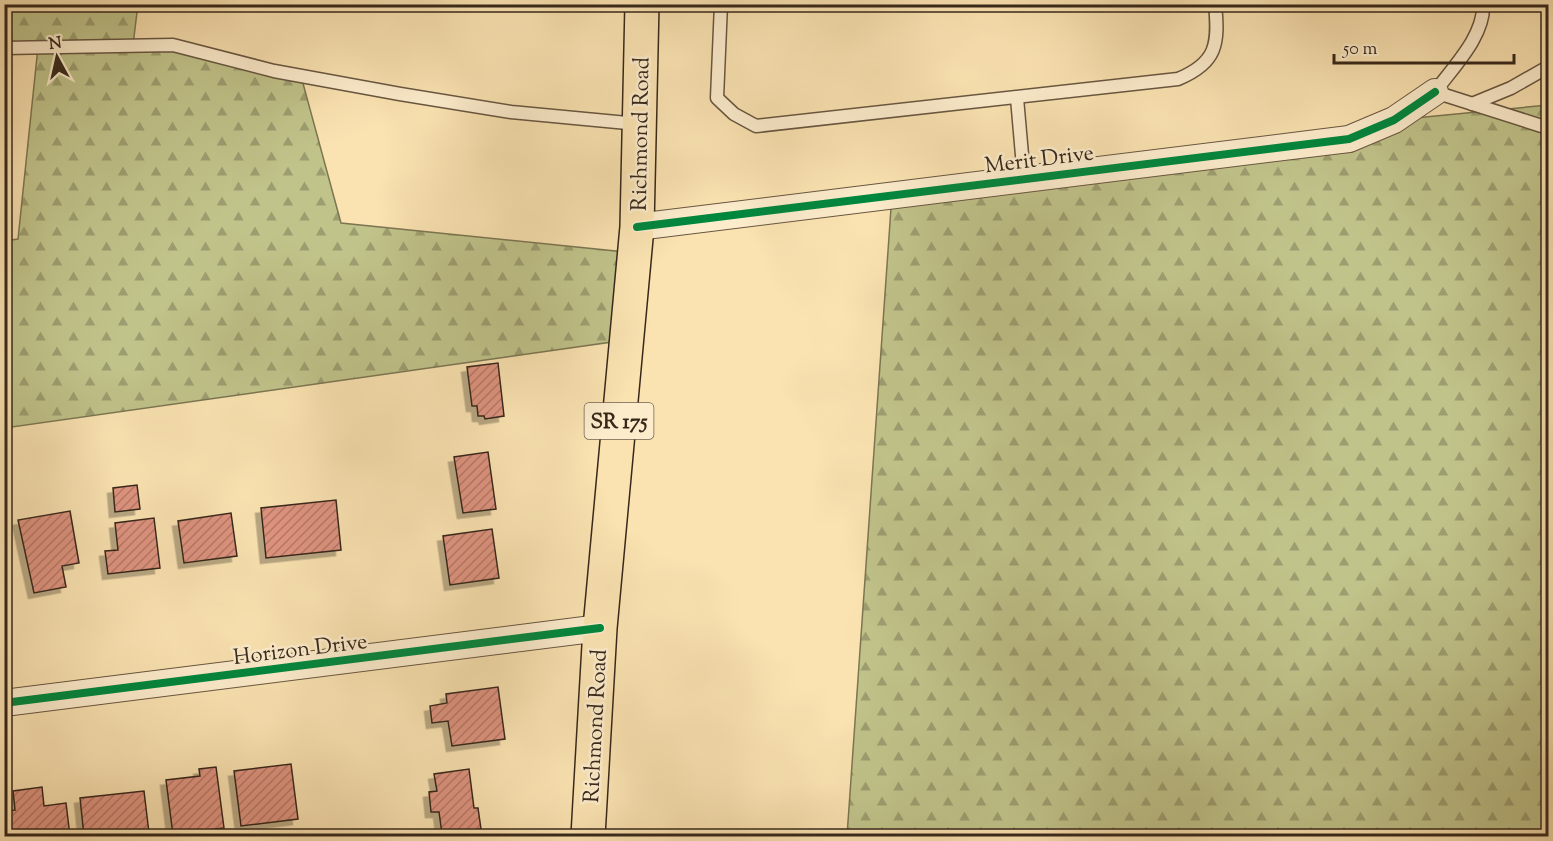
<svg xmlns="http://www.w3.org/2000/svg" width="1553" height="841" font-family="'Sorts Mill Goudy',serif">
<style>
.forest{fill:url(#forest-firs);stroke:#7c7652;stroke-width:1.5}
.building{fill:url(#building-hatch);stroke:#37281b;stroke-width:1.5;filter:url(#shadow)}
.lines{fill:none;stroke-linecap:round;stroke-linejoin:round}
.service-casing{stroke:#685640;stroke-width:15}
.minor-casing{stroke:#685640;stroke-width:28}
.primary-casing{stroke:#37281b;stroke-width:36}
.service{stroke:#fceccc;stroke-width:12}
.minor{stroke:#fceccc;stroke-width:26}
.primary{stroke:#fae2b1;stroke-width:33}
.cycleway-casing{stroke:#fceccc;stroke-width:11}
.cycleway{stroke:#00873e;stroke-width:8}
.labels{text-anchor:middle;stroke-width:5;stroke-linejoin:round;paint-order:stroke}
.shield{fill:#fceccc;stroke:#726350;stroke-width:1.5}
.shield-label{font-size:21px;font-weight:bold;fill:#37281b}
.street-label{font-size:22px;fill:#37281b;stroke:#fceccc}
</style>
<defs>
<pattern id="forest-firs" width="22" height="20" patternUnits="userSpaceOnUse" patternTransform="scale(1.5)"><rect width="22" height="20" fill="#c0c38a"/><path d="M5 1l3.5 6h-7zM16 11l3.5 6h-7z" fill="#9d9e70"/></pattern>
<pattern id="building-hatch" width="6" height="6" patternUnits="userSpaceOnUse" patternTransform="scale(1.5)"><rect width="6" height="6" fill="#de937f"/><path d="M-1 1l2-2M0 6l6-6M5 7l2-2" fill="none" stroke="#b57867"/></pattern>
<filter id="shadow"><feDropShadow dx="-5.5" dy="5.5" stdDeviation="0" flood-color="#0004"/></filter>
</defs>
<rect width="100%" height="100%" fill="#fae2b1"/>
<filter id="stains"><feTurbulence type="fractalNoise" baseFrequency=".00333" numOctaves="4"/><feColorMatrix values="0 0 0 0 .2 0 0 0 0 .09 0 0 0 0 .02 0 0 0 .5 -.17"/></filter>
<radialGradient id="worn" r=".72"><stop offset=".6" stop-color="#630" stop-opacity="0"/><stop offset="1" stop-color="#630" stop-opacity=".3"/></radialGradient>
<g class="forest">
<polygon points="138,4 133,45 173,45 301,76 341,223 635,253 626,340 5,428 4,241 18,239 38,47 5,48 5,5"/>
<polygon points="1548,105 1548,836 847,836 892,194 1394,120"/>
</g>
<g class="building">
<polygon points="498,363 504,416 485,419 484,416 478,416 477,406 472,406 467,367"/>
<polygon points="488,452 496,509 463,513 454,457"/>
<polygon points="137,485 140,509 115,512 113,488"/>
<polygon points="336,500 341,550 266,558 261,508"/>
<polygon points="70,511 79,563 62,566 66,587 34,593 18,520"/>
<polygon points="231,513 237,556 184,563 178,521"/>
<polygon points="154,518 160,568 108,574 105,551 118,550 115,523"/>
<polygon points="492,529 499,578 450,585 443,536"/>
<polygon points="498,687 505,739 452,746 448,721 432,723 430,706 447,703 446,694"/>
<polygon points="291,764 298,819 241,826 234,771"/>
<polygon points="216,767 224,828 199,831 199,835 173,835 166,780 200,776 199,769"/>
<polygon points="469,769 474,808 478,808 481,829 442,834 439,812 431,812 429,792 437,791 434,774"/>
<polygon points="42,787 44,806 66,803 70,836 4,836 4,811 15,810 13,791"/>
<polygon points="144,791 149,833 135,834 135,836 84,836 80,798"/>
</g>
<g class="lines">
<g class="service-casing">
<g id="service">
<path d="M721,4L717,98L734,114L756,126L1178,79C1217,63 1219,44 1215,4"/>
<path d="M1483,4C1485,36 1452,68 1435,92L1548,128"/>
<polyline points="4,48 173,45 274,71 400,94 511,112 638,124"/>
<polyline points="1017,98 1024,178"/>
<polyline points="1472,104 1511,88 1548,67"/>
</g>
</g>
<g class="minor-casing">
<g id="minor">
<polyline points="637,227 1349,139 1394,120 1435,92"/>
<polyline points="4,703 600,628"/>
</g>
</g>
<g class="primary-casing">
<polyline id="primary" points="588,836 600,628 637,227 642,4"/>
</g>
<use href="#service" class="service"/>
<use href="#minor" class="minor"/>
<use href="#primary" class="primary"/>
<g class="cycleway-casing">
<g id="cycleway">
<polyline points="637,227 1349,139 1394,120 1435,92"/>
<polyline points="4,703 600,628"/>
</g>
</g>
<use href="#cycleway" class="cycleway"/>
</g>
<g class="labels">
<rect class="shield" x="584.5" y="403" width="69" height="36" rx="4.5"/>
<g class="shield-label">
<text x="619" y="428">SR 175</text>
</g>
<g class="street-label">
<text transform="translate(639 134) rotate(-89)" y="8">Richmond Road</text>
<text transform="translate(1039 158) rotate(-7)" y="8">Merit Drive</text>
<text transform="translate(300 648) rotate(-7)" y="8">Horizon Drive</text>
<text transform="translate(594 726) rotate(-87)" y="8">Richmond Road</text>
</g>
</g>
<rect width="1553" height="841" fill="none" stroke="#fae2b1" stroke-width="24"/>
<rect x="6" y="6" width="1541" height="829" fill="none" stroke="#37281b" stroke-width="3"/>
<rect x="12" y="12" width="1529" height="817" fill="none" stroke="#37281b" stroke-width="1.5"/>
<g transform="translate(57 57) rotate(352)" stroke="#fceccc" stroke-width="4.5" paint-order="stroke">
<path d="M0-4.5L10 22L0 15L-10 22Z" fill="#37281b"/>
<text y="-9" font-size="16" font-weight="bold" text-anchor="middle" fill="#37281b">N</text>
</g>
<path d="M1334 54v9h180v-9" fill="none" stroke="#37281b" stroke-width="3"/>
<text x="1343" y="54" font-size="18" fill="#37281b" stroke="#fceccc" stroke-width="4.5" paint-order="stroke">50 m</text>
<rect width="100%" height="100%" filter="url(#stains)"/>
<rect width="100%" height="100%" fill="url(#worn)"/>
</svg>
